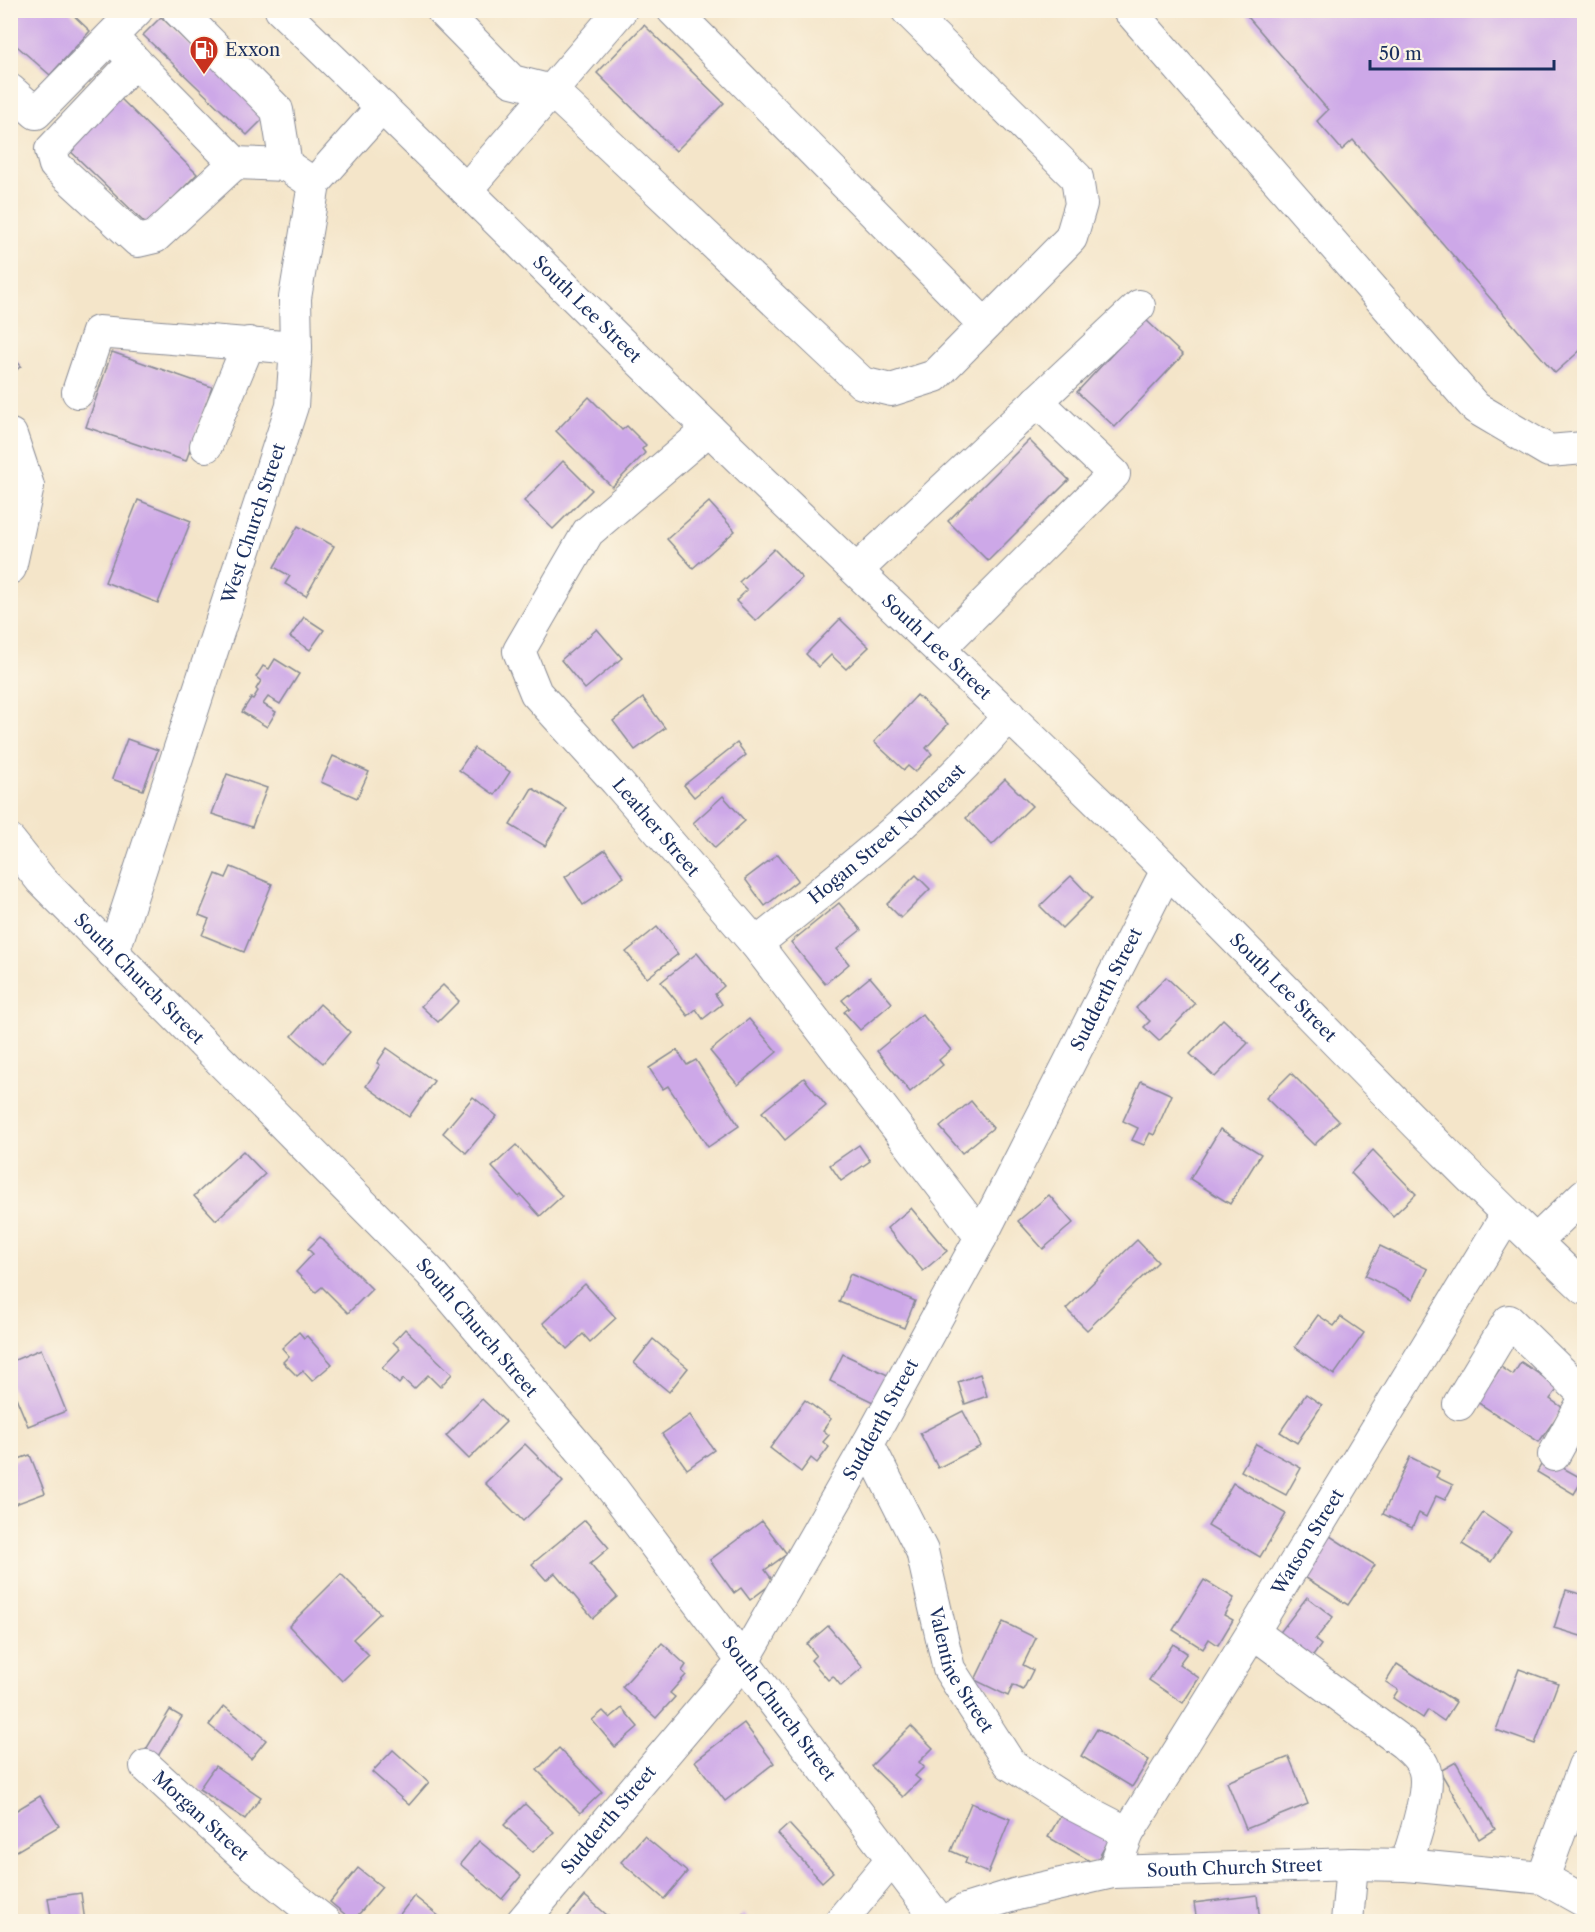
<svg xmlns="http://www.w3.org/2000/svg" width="1595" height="1932" font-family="'Libre Caslon Text',serif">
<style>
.building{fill:#cda8e8}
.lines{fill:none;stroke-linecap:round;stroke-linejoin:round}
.minor-casing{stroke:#888a94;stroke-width:34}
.minor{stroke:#fff;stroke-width:32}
.labels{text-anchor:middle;stroke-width:5;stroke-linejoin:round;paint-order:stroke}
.poi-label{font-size:18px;fill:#1b2f5e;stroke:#fcf5e5;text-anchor:start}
.street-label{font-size:18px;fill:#1b2f5e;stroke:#fcf5e5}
</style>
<rect width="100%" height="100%" fill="#fcf5e5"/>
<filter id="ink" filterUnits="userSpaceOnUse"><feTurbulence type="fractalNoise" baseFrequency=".0167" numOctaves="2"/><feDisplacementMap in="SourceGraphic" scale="12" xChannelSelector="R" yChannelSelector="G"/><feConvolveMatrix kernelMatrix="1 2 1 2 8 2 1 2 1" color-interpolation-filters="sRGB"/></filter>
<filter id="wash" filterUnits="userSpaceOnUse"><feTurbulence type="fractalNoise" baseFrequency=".008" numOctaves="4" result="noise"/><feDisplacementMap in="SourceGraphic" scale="24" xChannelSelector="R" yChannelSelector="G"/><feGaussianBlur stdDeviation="1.35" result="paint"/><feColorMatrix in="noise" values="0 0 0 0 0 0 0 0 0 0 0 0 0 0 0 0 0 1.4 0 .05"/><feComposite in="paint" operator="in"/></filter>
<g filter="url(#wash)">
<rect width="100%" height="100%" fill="#f4e5c9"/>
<g id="blocks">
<g class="building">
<polygon points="10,10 68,10 90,31 50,75 10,40"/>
<polygon points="1242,10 1584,10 1584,347 1555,373 1353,140 1342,150 1317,121 1328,110"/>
<polygon points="161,17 265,117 247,135 143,35"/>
<polygon points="644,25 724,103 676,151 597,73"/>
<polygon points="115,93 197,174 147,225 64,145"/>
<polygon points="1145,319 1183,355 1115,427 1077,392"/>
<polygon points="112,352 212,387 186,461 86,427"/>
<polygon points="10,354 21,366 10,376"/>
<polygon points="589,397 622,430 627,426 646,445 642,449 645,453 612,487 556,431"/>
<polygon points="1029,440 1069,480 988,561 948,521"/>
<polygon points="563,461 592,490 553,529 524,501"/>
<polygon points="138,500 191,521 158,603 105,582"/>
<polygon points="709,502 735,531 693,568 667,539"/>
<polygon points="298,526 334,546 306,596 285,584 290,576 274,567"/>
<polygon points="774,549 802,578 756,621 736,601 747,590 739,582"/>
<polygon points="304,617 324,630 310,650 290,637"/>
<polygon points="840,619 869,647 846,669 831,655 819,667 806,654"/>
<polygon points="597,629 622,658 585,689 561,660"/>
<polygon points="275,659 299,674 280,704 268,697 263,704 276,712 267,727 242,712 251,698 253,699 258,691 256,689 261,681 256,677 263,666 269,669"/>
<polygon points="917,695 948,724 926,748 932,754 915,772 908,766 904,770 874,742"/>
<polygon points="643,698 665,728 635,750 613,721"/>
<polygon points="127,739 158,750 143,790 112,779"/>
<polygon points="737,743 746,755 694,797 684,785"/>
<polygon points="474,748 510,772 495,795 459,770"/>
<polygon points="333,756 369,772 357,798 321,782"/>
<polygon points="227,774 267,788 252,827 212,814"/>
<polygon points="1005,779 1032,806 992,845 966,818"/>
<polygon points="532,788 567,809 545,846 510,825"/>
<polygon points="723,796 745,821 715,848 693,823"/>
<polygon points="605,850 624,877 583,905 565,877"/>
<polygon points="778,854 798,880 765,906 745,879"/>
<polygon points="231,867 272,884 244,952 202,935 209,919 199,915 216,874 226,878"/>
<polygon points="916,875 930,889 901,918 887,904"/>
<polygon points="1071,876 1092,898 1062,928 1040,906"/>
<polygon points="839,903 861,930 837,949 849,964 825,984 791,942"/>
<polygon points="657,927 678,954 647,978 626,952"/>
<polygon points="697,953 724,986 715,994 722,1004 703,1019 696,1009 688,1016 661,982"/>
<polygon points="870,977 892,1003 860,1030 844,1012 849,1008 842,1000"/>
<polygon points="1166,977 1195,1004 1159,1041 1144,1027 1150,1021 1136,1008"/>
<polygon points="443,985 459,1001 438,1022 421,1006"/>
<polygon points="320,1004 350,1032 323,1063 292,1036"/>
<polygon points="922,1014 951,1050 939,1060 943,1065 910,1092 877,1051"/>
<polygon points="749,1019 777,1052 738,1085 710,1051"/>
<polygon points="1223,1019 1248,1043 1215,1077 1190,1054"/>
<polygon points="387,1048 434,1081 409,1117 366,1086 380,1065 377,1063"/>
<polygon points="677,1050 687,1065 696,1060 739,1126 708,1147 668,1086 663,1089 649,1068"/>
<polygon points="1291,1073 1339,1121 1314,1145 1266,1098"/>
<polygon points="804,1078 826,1106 785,1140 762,1112"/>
<polygon points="1141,1081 1172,1095 1154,1135 1150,1133 1144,1145 1132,1140 1138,1128 1123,1121"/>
<polygon points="473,1097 497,1116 466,1153 443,1133"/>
<polygon points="971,1101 993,1128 962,1153 940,1127"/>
<polygon points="1220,1129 1261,1154 1230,1204 1190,1179"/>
<polygon points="516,1145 562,1196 540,1216 521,1195 519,1197 492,1167"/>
<polygon points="859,1145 870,1161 841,1181 830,1165"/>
<polygon points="1373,1150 1416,1194 1393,1216 1351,1173"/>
<polygon points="243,1151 265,1174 216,1220 194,1196"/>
<polygon points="1049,1195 1073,1223 1043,1249 1018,1221"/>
<polygon points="911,1208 947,1251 923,1271 887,1228"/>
<polygon points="320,1237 372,1289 348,1313 322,1287 316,1292 296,1272 313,1254 308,1249"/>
<polygon points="1137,1240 1158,1262 1087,1330 1066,1309"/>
<polygon points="1380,1246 1428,1269 1413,1299 1365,1276"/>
<polygon points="850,1274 915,1301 904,1328 839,1302"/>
<polygon points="585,1284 616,1318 590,1342 583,1334 567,1349 543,1323"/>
<polygon points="1318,1315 1334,1326 1341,1317 1364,1333 1334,1375 1295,1347"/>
<polygon points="405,1329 452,1374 440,1387 428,1375 414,1389 403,1379 399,1384 382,1368 400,1349 393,1342"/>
<polygon points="299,1332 304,1338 307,1336 332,1364 312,1381 303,1371 297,1376 283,1362 289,1356 282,1348"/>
<polygon points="653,1339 688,1368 669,1392 634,1363"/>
<polygon points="41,1349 66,1411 28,1426 10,1383 10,1362"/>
<polygon points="843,1354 892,1377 879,1405 830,1381"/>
<polygon points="1521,1362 1559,1387 1550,1399 1563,1408 1539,1442 1477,1402 1501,1367 1513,1375"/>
<polygon points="980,1374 987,1396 965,1404 958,1382"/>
<polygon points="1306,1394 1322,1405 1297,1443 1280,1432"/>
<polygon points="482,1399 506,1422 469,1459 446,1436"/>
<polygon points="805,1400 831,1419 823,1430 829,1435 823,1442 829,1447 817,1463 811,1458 801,1472 770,1448"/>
<polygon points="963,1411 981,1446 938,1468 920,1433"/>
<polygon points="690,1415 714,1450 687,1469 662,1434"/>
<polygon points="525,1444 563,1482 523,1521 485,1483"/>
<polygon points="1256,1444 1301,1468 1286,1495 1241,1471"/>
<polygon points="30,1455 45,1493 10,1506 10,1462"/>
<polygon points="1410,1457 1439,1471 1436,1477 1453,1485 1445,1500 1436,1496 1426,1517 1419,1513 1412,1528 1383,1514"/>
<polygon points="1545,1458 1583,1479 1574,1494 1537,1472"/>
<polygon points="1233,1483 1286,1514 1260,1557 1208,1526"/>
<polygon points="1483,1513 1511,1532 1491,1562 1462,1544"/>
<polygon points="585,1520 609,1548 590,1564 617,1597 593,1618 555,1573 546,1580 532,1564"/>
<polygon points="762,1521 787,1554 765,1570 774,1582 750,1600 741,1588 734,1593 710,1560"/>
<polygon points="1330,1536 1375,1565 1348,1605 1303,1576"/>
<polygon points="341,1574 380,1613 353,1639 369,1655 342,1681 289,1626"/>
<polygon points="1204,1580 1234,1598 1224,1615 1233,1620 1218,1645 1209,1639 1203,1649 1173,1630"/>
<polygon points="1566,1590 1584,1595 1584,1637 1554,1628"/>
<polygon points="1307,1597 1333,1617 1315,1640 1321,1645 1311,1659 1278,1635"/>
<polygon points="1003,1622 1036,1638 1023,1665 1033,1670 1023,1690 1013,1685 1008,1696 975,1680"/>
<polygon points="828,1626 863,1667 841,1686 833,1676 828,1680 811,1660 816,1655 807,1644"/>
<polygon points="662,1643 686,1665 682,1671 686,1675 670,1693 675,1697 656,1718 622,1687"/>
<polygon points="1173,1644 1187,1653 1179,1664 1199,1678 1183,1703 1149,1680"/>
<polygon points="1397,1664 1456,1702 1444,1721 1428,1710 1423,1718 1393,1698 1398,1690 1386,1682"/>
<polygon points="1519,1669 1558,1683 1535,1744 1496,1730"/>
<polygon points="224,1706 266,1740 251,1759 209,1725"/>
<polygon points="622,1708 638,1727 615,1747 592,1720 603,1711 610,1718"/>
<polygon points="170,1710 182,1717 157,1758 145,1751"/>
<polygon points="744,1723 774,1763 725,1801 695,1761"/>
<polygon points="911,1726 933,1748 919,1762 924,1767 915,1776 920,1780 903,1797 871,1766"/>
<polygon points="1097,1729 1149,1760 1132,1787 1081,1756"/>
<polygon points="559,1748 602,1792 580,1813 537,1770"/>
<polygon points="393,1750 429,1782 409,1805 372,1772"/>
<polygon points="1289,1757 1308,1804 1246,1829 1227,1782"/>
<polygon points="1456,1762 1495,1829 1479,1839 1440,1771"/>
<polygon points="215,1766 261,1797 245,1819 199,1789"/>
<polygon points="40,1796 59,1826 10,1855 10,1814"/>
<polygon points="971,1803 1010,1819 988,1873 965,1863 967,1858 951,1851"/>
<polygon points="525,1804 554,1832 533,1852 504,1825"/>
<polygon points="1066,1806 1113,1833 1095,1864 1048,1837"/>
<polygon points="789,1824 833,1872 822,1882 778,1834"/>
<polygon points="644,1836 687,1872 664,1899 621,1862"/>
<polygon points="479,1841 521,1876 502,1899 460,1864"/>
<polygon points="358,1868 382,1887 353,1921 330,1902"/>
<polygon points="81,1893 85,1922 52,1922 48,1898"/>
<polygon points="1257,1895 1260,1922 1197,1922 1194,1903"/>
<polygon points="414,1896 446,1922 394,1922"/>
<polygon points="585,1896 615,1922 563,1922"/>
<polygon points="743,1914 751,1922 736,1922"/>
</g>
</g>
</g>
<g filter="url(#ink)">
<use href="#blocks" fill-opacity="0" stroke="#888a94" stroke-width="1.5"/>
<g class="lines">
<g class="minor-casing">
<g id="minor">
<polyline points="178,10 277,110 286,165"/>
<path id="s1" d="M281,10C425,147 565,289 707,427C860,577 1018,721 1170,873C1308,1011 1442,1154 1584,1288"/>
<polyline points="442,10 512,81 552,91 862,383 891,390 935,376 1071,238 1081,204 1077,178 907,10"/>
<polyline points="673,10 985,325"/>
<polyline points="1129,10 1476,408 1549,451 1584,448"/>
<polyline points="111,37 235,163 286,165 314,184"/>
<polyline points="135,61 51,150 55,165 138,241 155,237 235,163"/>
<polyline points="10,90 36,113 137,10"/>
<polyline points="466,190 621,10"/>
<polyline points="78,392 98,332 296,348"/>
<path id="s2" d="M709,429L588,532L519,651L536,693L616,781L756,944L981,1237"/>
<polyline points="206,446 249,343"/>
<polyline points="10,568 28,486 11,435"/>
<polyline points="857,570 1139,306"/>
<polyline points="939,649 1114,474 1037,401"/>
<path id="s3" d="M10,841L41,880L430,1272L599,1471L940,1922"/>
<path id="s4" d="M756,944C845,873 936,803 1009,715"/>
<path id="s5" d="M113,953L292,406L296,348L295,298L314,184L382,107"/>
<polyline points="1535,1242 1584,1195"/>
<polyline points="1459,1404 1509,1321 1584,1394"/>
<path id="s6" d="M868,1444L922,1551L949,1669L1010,1764L1072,1804L1128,1833"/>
<polyline points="1554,1455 1584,1400"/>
<path d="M1253,1632L1403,1743C1411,1750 1420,1757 1424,1768C1432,1790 1413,1842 1406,1865"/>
<path id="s7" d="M146,1766L254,1865L325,1922"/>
<path id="s8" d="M1113,1872L1128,1833L1253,1632L1507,1215"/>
<polyline points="1543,1878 1584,1766"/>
<path id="s9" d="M522,1922L744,1660L868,1444L981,1237L1167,870"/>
<polyline points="840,1922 892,1859"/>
<path id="s10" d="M946,1922L965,1910L1017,1894L1113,1872L1352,1864L1406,1865L1543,1878L1584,1901"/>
<polyline points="1347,1922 1352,1864"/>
</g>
</g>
<use href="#minor" class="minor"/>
</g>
</g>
<defs>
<g id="fuel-pin" transform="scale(1.5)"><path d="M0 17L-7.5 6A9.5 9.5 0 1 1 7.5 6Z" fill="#c8321e" stroke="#fcf5e5"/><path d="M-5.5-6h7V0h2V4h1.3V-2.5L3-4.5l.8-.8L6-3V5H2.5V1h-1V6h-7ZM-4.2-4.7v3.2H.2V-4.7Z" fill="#fff"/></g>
</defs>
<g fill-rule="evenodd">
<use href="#fuel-pin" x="204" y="50"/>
</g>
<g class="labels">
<g class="poi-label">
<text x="225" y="56">Exxon</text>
</g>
<g class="street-label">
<text dy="6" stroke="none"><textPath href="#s1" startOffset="428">South Lee Street</textPath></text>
<text dy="6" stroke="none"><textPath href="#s5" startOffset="452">West Church Street</textPath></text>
<text dy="6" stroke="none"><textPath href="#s1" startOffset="914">South Lee Street</textPath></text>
<text dy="6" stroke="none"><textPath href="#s2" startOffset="522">Leather Street</textPath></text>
<text dy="6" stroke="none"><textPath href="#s4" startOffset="171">Hogan Street Northeast</textPath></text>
<text dy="6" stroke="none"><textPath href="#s3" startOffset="189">South Church Street</textPath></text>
<text dy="6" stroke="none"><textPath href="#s1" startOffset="1400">South Lee Street</textPath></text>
<text dy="6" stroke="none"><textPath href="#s9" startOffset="1106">Sudderth Street</textPath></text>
<text dy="6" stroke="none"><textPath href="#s3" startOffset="675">South Church Street</textPath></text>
<text dy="6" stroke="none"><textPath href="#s9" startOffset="620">Sudderth Street</textPath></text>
<text dy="6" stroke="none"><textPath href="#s8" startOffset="384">Watson Street</textPath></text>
<text dy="6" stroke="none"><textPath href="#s6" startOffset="246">Valentine Street</textPath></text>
<text dy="6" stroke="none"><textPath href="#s3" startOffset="1161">South Church Street</textPath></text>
<text dy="6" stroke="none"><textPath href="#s7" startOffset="74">Morgan Street</textPath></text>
<text dy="6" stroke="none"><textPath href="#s9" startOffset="134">Sudderth Street</textPath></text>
<text dy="6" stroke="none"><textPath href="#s10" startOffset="297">South Church Street</textPath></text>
</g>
</g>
<rect width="1595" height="1932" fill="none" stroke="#fcf5e5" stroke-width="36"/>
<path d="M1370 60v9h184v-9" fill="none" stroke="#1b2f5e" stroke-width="3"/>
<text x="1379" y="60" font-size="18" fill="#1b2f5e" stroke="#fcf5e5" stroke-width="4.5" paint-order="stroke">50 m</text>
</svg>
